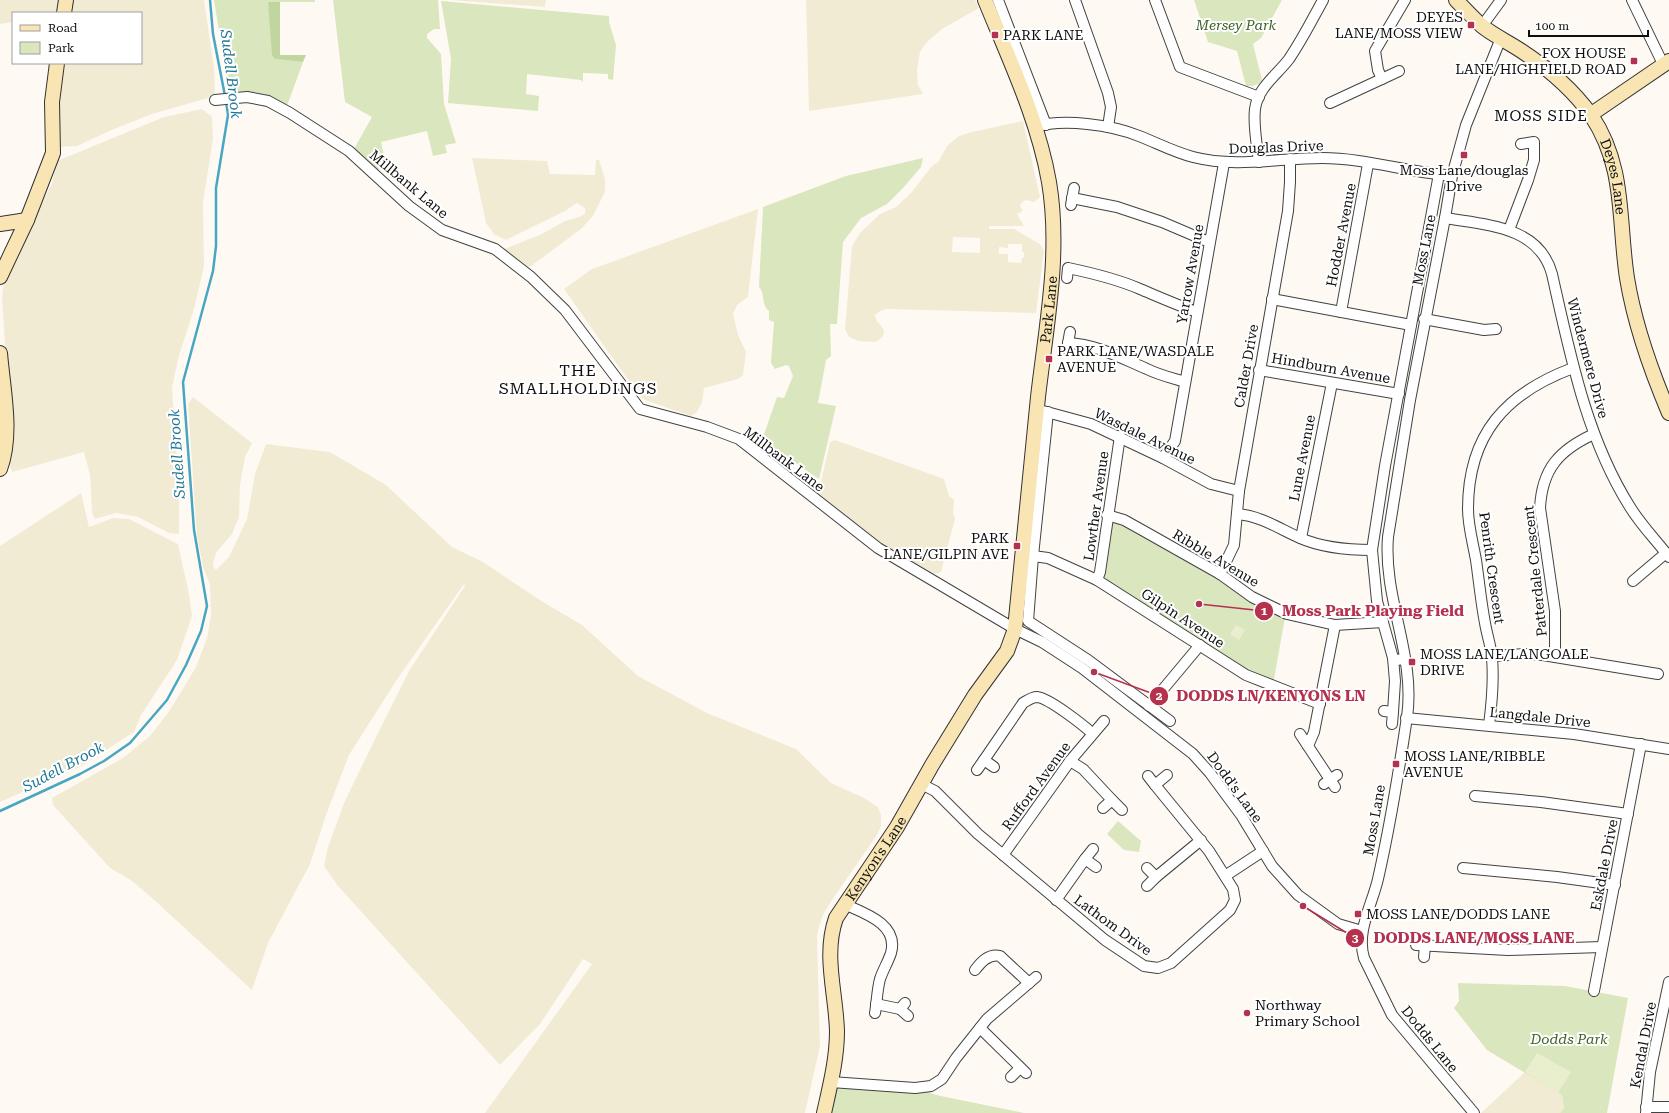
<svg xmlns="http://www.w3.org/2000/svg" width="1669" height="1113" font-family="'Roboto Serif',serif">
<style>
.farmland{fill:#f2ebd4;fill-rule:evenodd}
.green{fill:#dae6be}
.forest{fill:#c1d69f}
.pitch{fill:#e9eecf}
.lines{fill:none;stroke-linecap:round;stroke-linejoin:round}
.stream{stroke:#48a6c2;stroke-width:2.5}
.street-casing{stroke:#424242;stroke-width:12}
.secondary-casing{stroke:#313131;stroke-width:16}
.street{stroke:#fff;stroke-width:10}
.secondary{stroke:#f8e5b3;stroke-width:14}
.poi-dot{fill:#b4324e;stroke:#fff;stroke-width:1.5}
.labels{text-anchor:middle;stroke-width:4;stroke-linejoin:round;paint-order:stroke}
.poi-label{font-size:14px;fill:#0f0f0f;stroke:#fff;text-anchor:start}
.park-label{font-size:14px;font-style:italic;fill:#3b6224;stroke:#fff}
.street-label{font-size:14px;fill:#0f0f0f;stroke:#fff}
.water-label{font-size:15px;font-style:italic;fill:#227797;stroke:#fff}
.neighbourhood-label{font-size:15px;letter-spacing:1px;fill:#0f0f0f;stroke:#fff}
.quarter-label{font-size:16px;letter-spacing:1px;fill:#0f0f0f;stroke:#fff}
.leader{fill:none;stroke:#b4324e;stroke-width:1.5}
.callout-dot{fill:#b4324e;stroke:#fff;stroke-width:1.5}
.mark-label{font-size:12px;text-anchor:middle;font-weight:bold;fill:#fff}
.callout-label{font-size:15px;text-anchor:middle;font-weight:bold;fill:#b4324e;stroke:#fff;stroke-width:4;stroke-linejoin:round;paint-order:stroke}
</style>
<rect width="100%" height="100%" fill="#fefaf3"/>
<g class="farmland">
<polygon points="0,0 61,0 57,13 13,13 13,22 0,24"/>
<polygon points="71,0 204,0 214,68 215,96 152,114 114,129 77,146 58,147 57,115 61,63 141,63 141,13 69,13"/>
<polygon points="450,0 546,0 545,7"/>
<polygon points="806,0 975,0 979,8 942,29 926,43 920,52 917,70 918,85 923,94 809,111"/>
<polygon points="202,109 212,117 213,139 203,202 204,266 194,309 178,359 172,388 179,492 179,534 169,533 138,517 116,513 95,519 92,513 90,475 84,452 12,472 10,465 11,439 2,298 4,278 25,234 52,184 57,161 164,117"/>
<path d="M1023,121L1040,197L1034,202L1026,200L1022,202L1020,206L1023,211L1017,214L1024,226H989V229H1014L1040,244L1044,251L1036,313L886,309L880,311L875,315L877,321L884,330L883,336L879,340L875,342L858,341L849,337L845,329L852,246L860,233L880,214L896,207L911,193L931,167L939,161L947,146L959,136L968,133ZM953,237L980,238V253L952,252ZM1008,244H1022V252L1024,253V257L1022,258L1021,263L1008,262V254H999V247L1008,248Z"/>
<polygon points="472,158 547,161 550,174 595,175 596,160 599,160 605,179 605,192 593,216 581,229 531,266 524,267 504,249 542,234 565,221 579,217 585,214 585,208 577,203 565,211 506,240 494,234 486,223"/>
<polygon points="758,209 748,297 737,305 733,314 738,335 746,352 743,375 738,379 704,388 702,402 697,412 691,416 645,400 638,394 564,289 592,269"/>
<polygon points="193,397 252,443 245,457 240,485 239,517 232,534 216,553 213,563 214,568 216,570 229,557 247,519 255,474 266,444 330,452 386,485 452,547 483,562 543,602 582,625 638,676 707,713 796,749 831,783 864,798 878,807 881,815 881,826 877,835 832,900 823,915 819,927 817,937 820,1046 805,1113 485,1113 592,964 583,959 540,1024 500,1065 338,886 324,866 328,847 344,803 377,735 409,671 465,586 464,584 398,678 349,755 326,815 310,864 268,943 252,990 152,898 132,881 110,868 53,805 52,798 123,758 150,736 170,710 196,667 207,638 211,615 210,585 203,567 197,536 188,404"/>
<polygon points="835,440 944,479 949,496 954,500 953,513 955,519 941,572 935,574 885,546 818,495 830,442"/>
<polygon points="81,493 89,527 113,518 129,519 178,544 189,594 192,616 177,660 141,715 134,732 80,767 0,802 0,546"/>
<polygon points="1525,1072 1562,1095 1564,1108 1560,1113 1481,1113"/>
</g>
<g class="green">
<path d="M214,0H315V2H268L275,59L303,62L287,106C269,95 250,93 229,93Z"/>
<polygon points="333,0 438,0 440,29 434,29 427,34 427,38 441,54 444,104 456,143 445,145 447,153 433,156 427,131 381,142 386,165 378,170 354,149 372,117 345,102"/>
<path d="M1194,0H1282L1261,38L1253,44L1262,80C1258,86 1253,86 1246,86L1237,51L1208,42Z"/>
<polygon points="441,1 609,16 609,22 616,45 613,80 608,79 608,74 583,73 583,82 581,80 527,74 526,94 539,96 538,111 448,103 451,59"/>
<path d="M923,158L921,167L903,188L887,204L861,218L843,242L837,324H830L831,356L826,360L818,403L836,406L819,479L762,440L777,397L784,398L793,376L789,366L786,365L775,369L771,363L774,322L769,320V311C760,303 766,294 759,287L763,207L846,176Z"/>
<polygon points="1109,518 1285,617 1273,685 1247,674 1100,580"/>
<polygon points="1118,821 1141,841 1139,852 1124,850 1107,834"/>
<polygon points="1458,983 1565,986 1628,998 1607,1113 1560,1113 1564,1108 1562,1095 1487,1050 1454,1008 1459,1001"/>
<polygon points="833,1084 923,1090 936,1095 1024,1113 826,1113"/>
</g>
<polygon class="forest" points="268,2 280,2 280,55 306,55 303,62 275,59 272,55"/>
<g class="pitch">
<polygon points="1236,625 1245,630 1239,640 1230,634"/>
<polygon points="1537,1053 1571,1072 1558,1093 1525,1072"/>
</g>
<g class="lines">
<g class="stream">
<polyline points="210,0 213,34 225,96"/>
<polyline points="0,811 80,774 104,761 130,743 167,700 186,665 201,631 207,606 194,530 183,382 213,271 216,246 216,188 228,115 226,101"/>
</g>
<g class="street-casing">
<g id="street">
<polyline points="998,0 1046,125"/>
<polyline points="1075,0 1108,93 1111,107 1108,127"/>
<polyline points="1155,0 1180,67 1259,97"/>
<polyline points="1632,0 1663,64"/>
<polyline points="1482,26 1501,0"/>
<polyline points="1382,79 1378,70 1375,51 1405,0"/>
<polyline points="215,100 247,97 268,101 290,113 349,151 409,206 442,230 495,249 531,277 565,310 640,409 707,427 739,439 878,548 1015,629 1042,642 1082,668 1193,754 1210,773 1241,815 1272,866 1298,895 1338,924 1362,931"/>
<polyline points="1330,103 1399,71"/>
<path d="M1035,127C1063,118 1112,125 1139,136C1157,143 1174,152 1193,157C1236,168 1279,158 1322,158C1363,158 1404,171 1445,175"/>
<path d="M1259,162C1257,145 1253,126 1255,109C1258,87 1277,75 1289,59C1302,40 1312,20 1323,0"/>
<polyline points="1072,198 1117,207 1162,222 1209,242"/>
<polyline points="1071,205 1074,188"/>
<path d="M1445,218C1486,225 1539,226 1552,274C1570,354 1586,437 1630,507C1641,525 1656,540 1669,557"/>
<polyline points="1509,230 1528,180 1534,160 1534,142 1521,144"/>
<path d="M1067,278L1068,268C1092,273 1117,279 1140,289C1159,297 1177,305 1197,312"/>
<polyline points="1272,299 1411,325"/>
<polyline points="1341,312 1368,164"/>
<polyline points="1424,319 1484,330 1496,329"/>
<path d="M1068,343C1096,344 1121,358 1147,369C1159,375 1172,378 1185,382"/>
<polyline points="1067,349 1070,332"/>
<polyline points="1259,370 1399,394"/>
<polyline points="1043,411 1091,424 1163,458 1211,484 1239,491"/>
<polyline points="1048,412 1033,556 1028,621 1088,660 1170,721"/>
<polyline points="1163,458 1175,441 1224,163"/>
<path d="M1237,514C1261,516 1278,528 1300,538C1323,548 1348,550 1372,550"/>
<polyline points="1107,515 1124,520 1142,530 1220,574 1252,597 1287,614 1335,625 1383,622"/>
<polyline points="1301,538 1332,383"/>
<polyline points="1033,556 1048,558 1097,580 1246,675 1320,704"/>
<polyline points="1220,574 1234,545 1239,491 1288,211 1290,182 1290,159"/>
<polyline points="1097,580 1100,572 1120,436"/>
<polyline points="1633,581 1666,553"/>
<polyline points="1492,656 1526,654 1543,655 1658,674"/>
<path d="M1555,657V611L1540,508C1542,469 1559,450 1594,434"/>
<polyline points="1393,658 1395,681 1393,712"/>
<polyline points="1405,659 1396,660 1393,658 1377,601 1372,550 1385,466 1439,174"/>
<polyline points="1149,706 1200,645"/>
<polyline points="1384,711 1393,712 1392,724"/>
<polyline points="1406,718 1574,734 1669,749"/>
<path d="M1489,725C1492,702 1494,681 1492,658C1491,646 1487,635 1485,623C1481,602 1479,581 1476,560C1473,543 1468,526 1468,509C1468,434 1506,393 1573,368"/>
<polyline points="1300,734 1335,787"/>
<polyline points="1308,746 1314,732 1335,625"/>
<path d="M984,760L1023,703C1028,700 1032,697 1037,697C1049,698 1083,725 1092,733"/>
<polyline points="1070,761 1083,769 1112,800"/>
<polyline points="977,770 984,760 994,767"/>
<polyline points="1148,776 1155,785 1167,775"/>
<polyline points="921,784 935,791 978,834 1105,940 1144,966 1158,968 1171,963 1230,910 1235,900 1233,889 1209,851 1155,785"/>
<polyline points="1324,784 1337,775"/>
<polyline points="1475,796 1541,802 1628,814"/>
<polyline points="1103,808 1112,800 1122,810"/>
<polyline points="1093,849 1085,859 1096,867"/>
<polyline points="1003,855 1070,761 1104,721"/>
<polyline points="1147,868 1156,877 1147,886"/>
<polyline points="1463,868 1557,877 1615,885"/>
<polyline points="1225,876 1263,851"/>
<polyline points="1156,877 1201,840"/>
<polyline points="1056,900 1085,859"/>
<path d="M844,904C864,913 899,924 891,953C888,962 883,970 880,979C877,990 877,1002 875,1013"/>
<polyline points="1416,945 1508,950 1602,947"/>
<polyline points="1424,957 1425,945"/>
<path d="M975,970C981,962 989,953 1000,956L1029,983"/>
<polyline points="1594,991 1641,744"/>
<polyline points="905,1003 900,1009 908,1016"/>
<polyline points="876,1004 900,1009"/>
<polyline points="980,1028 1026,1073"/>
<polyline points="1011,1077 1020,1068"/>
<polyline points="831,1082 915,1088 931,1086 942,1079 956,1058 987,1019 1036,977"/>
<polyline points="1646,1107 1669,1107"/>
<path d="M1474,1113L1392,1015L1364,958C1356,931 1372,905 1378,879C1390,826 1399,771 1407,717C1416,656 1383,599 1388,537L1410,400L1445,218L1452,176L1466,125L1501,38"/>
<polyline points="1646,1113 1650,1072 1669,982"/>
</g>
</g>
<g class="secondary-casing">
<g id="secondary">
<path id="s1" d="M1456,0C1465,9 1473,18 1482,26C1493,35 1508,42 1520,50C1546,67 1573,90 1591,115C1626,167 1618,220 1627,278C1634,321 1652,373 1669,413"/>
<polyline points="64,13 66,0"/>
<polyline points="1590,115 1669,61"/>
<polyline points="0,224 27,220"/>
<polyline points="0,277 27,220 53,153 52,102 57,63"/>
<path d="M0,353C3,390 13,434 0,469"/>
<path id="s2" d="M824,1113C830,1086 837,1059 837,1031C836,993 823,955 836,918L897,827L932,765L975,695L1007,651L1015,629C1023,552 1030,474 1038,397C1046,327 1061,253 1049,182C1038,119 1009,59 985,0"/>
</g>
</g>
<use href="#street" class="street"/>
<use href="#secondary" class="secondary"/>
</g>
<g class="poi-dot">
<rect x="1467" y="21" width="8" height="8" rx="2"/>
<rect x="991" y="31" width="8" height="8" rx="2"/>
<rect x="1630" y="57" width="8" height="8" rx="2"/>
<rect x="1460" y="151" width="8" height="8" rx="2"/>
<rect x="1045" y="355" width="8" height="8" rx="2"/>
<rect x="1013" y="542" width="8" height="8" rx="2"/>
<rect x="1408" y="658" width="8" height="8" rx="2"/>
<rect x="1392" y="760" width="8" height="8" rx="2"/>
<rect x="1354" y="910" width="8" height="8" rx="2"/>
<circle cx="1247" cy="1013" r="4"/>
</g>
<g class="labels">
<g class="poi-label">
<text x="1463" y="22" text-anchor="end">DEYES<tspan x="1463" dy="16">LANE/MOSS VIEW</tspan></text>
<text x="1003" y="40">PARK LANE</text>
<text x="1626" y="58" text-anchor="end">FOX HOUSE<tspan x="1626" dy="16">LANE/HIGHFIELD ROAD</tspan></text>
<text x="1464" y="175" text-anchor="middle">Moss Lane/douglas<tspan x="1464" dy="16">Drive</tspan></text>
<text x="1057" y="356">PARK LANE/WASDALE<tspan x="1057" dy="16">AVENUE</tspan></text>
<text x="1009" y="543" text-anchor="end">PARK<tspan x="1009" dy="16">LANE/GILPIN AVE</tspan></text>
<text x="1420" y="659">MOSS LANE/LANGOALE<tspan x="1420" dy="16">DRIVE</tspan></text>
<text x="1404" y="761">MOSS LANE/RIBBLE<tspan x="1404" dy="16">AVENUE</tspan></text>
<text x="1366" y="919">MOSS LANE/DODDS LANE</text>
<text x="1255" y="1010">Northway<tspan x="1255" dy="16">Primary School</tspan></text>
</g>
<g class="park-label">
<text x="1236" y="30">Mersey Park</text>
<text x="1569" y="1044">Dodds Park</text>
</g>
<g class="street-label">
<text transform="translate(1276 147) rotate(-2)" y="5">Douglas Drive</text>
<text dy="5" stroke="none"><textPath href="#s1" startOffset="245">Deyes Lane</textPath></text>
<text transform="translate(409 184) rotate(40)" y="5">Millbank Lane</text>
<text transform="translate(1341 235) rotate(-79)" y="5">Hodder Avenue</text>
<text transform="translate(1424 250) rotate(-79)" y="5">Moss Lane</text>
<text transform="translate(1190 274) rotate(-80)" y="5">Yarrow Avenue</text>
<text dy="5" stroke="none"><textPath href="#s2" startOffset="859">Park Lane</textPath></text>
<text transform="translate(1588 358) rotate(75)" y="5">Windermere Drive</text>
<text transform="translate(1246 366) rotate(-80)" y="5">Calder Drive</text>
<text transform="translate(1331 368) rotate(10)" y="5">Hindburn Avenue</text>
<text transform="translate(1145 436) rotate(26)" y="5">Wasdale Avenue</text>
<text transform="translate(1302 458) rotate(-79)" y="5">Lune Avenue</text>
<text transform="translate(784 459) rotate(37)" y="5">Millbank Lane</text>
<text transform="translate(1096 506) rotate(-82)" y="5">Lowther Avenue</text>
<text transform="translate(1216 558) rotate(31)" y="5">Ribble Avenue</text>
<text transform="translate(1492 568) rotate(82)" y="5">Penrith Crescent</text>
<text transform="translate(1535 571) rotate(-96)" y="5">Patterdale Crescent</text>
<text transform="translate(1183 618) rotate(33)" y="5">Gilpin Avenue</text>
<text transform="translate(1540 717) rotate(6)" y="5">Langdale Drive</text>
<text transform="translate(1036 786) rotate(-54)" y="5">Rufford Avenue</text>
<text transform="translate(1235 787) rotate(54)" y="5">Dodd's Lane</text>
<text transform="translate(1374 820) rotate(-80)" y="5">Moss Lane</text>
<text dy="5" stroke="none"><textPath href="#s2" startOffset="269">Kenyon's Lane</textPath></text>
<text transform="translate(1604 865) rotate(-79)" y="5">Eskdale Drive</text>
<text transform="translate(1113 925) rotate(36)" y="5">Lathom Drive</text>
<text transform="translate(1430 1039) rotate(51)" y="5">Dodds Lane</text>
<text transform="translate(1643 1045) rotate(-79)" y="5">Kendal Drive</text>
</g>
<g class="water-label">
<text transform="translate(231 74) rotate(83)" y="5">Sudell Brook</text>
<text transform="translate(177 454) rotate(-94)" y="5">Sudell Brook</text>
<text transform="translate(63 767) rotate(-28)" y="5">Sudell Brook</text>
</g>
<g class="neighbourhood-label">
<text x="1541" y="121">MOSS SIDE</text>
</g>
<g class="quarter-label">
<text x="578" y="376">THE<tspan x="578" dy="18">SMALLHOLDINGS</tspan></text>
</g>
</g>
<path class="leader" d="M1199 604L1264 611M1094 672L1159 696M1303 906L1355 938"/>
<g class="callout-dot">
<circle cx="1199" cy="604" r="4"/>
<circle cx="1094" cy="672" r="4"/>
<circle cx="1303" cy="906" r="4"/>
<circle cx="1264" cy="611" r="10"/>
<circle cx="1159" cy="696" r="10"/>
<circle cx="1355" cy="938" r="10"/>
</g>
<g class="mark-label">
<text x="1264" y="615">1</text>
<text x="1159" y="700">2</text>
<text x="1355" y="942">3</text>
</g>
<g class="callout-label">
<text x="1373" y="616">Moss Park Playing Field</text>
<text x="1271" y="701">DODDS LN/KENYONS LN</text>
<text x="1474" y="943">DODDS LANE/MOSS LANE</text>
</g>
<rect x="12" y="12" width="130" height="52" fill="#ffffff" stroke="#9f9f9f"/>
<rect x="20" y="25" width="20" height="6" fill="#f8e5b3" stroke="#9f9f9f"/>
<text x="48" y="32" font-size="12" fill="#0f0f0f">Road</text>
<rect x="20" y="42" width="20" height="12" fill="#dae6be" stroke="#9f9f9f"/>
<text x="48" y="52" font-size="12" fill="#0f0f0f">Park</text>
<path d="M1529 30v6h119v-6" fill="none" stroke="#0f0f0f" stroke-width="2"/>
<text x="1535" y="30" font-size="12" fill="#0f0f0f" stroke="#ffffff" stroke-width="3" paint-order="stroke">100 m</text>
</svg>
